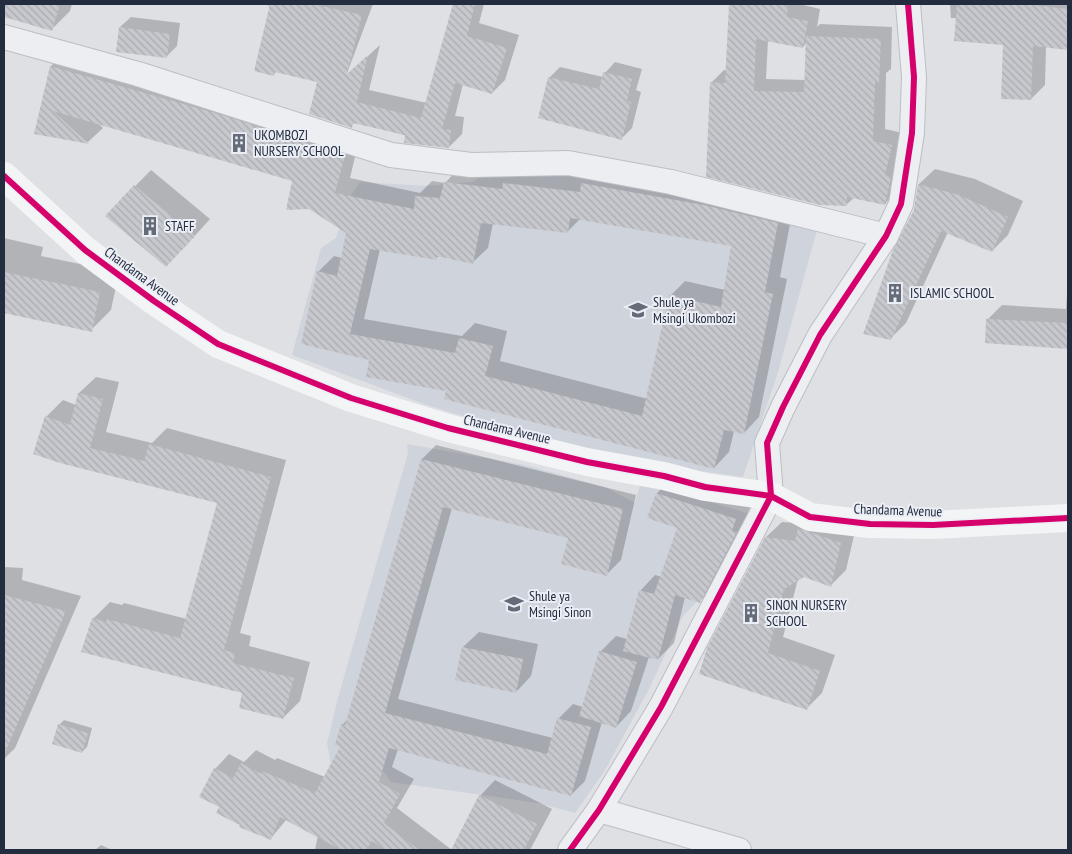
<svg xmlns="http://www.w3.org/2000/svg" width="1072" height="854" font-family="'PT Sans Narrow',sans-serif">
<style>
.built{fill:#cfd3db}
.shadow{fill:#0003;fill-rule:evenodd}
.building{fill:url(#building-back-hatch);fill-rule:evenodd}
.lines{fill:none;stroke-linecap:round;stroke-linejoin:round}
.street-casing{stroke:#bcbec2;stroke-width:26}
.street{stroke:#edeef1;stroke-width:24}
.secondary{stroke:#f2f4f5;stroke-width:28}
.cycleway-casing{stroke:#ebeef5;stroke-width:9}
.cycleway{stroke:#d6006c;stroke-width:6}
.labels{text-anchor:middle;stroke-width:4;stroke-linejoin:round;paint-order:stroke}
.poi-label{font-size:14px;fill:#242c3f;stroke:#ebeef5;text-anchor:start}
.street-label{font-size:14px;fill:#242c3f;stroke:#ebeef5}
</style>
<defs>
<pattern id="building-back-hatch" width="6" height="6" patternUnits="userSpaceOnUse" patternTransform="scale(1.25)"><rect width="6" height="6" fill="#c6c8cd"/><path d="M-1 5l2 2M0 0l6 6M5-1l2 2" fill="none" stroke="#aaacb1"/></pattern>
</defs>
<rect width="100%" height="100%" fill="#dee0e4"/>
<g class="built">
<polygon points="589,173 817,230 778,372 743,477 636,462 537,439 427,405 292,355 321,248 336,238 347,201 360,182 427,186 472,182 483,175"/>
<polygon points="407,444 525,465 605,487 635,503 641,481 754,515 722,576 683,616 649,689 604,772 575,813 538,803 391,782 384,772 331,765 327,743 338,698 408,453"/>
</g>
<g class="shadow">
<polygon points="4,4 72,4 70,11 51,30 4,15"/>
<polygon points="261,4 373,4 346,76 380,45 369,90 427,103 454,4 484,4 479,23 519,35 505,80 492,93 463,84 455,116 464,117 462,134 449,147 355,122 351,126 336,85 277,71 274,74 271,6"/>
<path d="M707,4H799L820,9L817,27L820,24L892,27L891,69L886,73L885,129L903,133L897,191L885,204L855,197L846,205L712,82L724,70H727L730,5ZM768,40L803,47L807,42L806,80L766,79Z"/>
<polygon points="950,4 1068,4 1068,49 1046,46 1045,85 1031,99 1005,44 957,18 951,18"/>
<polygon points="131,17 180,23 177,46 166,57 120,27"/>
<path d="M66,51L359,140L350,178L420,193L432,181L445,183L460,167L520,168L590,176L793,208L780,277L787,279L759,417L744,433L734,431L729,452L714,468L448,390L370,359L302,343L318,272L334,256L342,258L348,232L294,180L98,123L103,128L88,142L36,133L51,66ZM580,219L733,245L725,290L685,281L670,296L648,399L500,361L507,331L475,323L462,336L364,319L380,249L436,258L439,256L472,263L488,248L493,223L567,232Z"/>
<polygon points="615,62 642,69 636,90 641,92 632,128 622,138 549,78 560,67 603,77 605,73"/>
<polygon points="935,169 975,179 1023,201 1008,235 992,251 948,232 906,323 890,339 919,184"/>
<polygon points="151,170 210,219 182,250 106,216"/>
<polygon points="4,238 43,247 41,256 119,272 111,310 91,330 4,311"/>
<polygon points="1068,279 1068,348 986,341 988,319 1002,305 1066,309"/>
<polygon points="96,377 119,382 106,432 152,443 167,428 286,460 240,633 251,636 249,646 310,662 300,701 283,718 244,693 93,619 110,602 122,605 124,603 187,619 219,503 60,462 46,417 63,400 76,405 79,393"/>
<polygon points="436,445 636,495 621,560 607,574 570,537 452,508 398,699 553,738 559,718 573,704 583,707 600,652 616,636 627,639 640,591 655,575 662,577 678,527 649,517 657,493 673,478 751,504 747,516 751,517 715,586 699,602 685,597 674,643 658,659 649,657 631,711 616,727 602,722 585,781 571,795 398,749 392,767 414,779 397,808 452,850 315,850 318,835 287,819 271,838 242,825 220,806 201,796 215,769 229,754 244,762 256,750 275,760 277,758 325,777 342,746 342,725 348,719 422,459"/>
<polygon points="782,522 856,527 846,570 831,585 804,576 798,579 783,637 835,655 822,693 806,709 700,674 766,537"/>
<polygon points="4,567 23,568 22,580 81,596 15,748 4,759 4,650 14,626 4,625"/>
<polygon points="479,632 538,644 531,676 516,692 463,647"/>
<polygon points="64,720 92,728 87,747 82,752 59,725"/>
<polygon points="495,780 552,809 530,850 453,850 480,796"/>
<polygon points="101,845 112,850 95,850"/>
</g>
<g class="building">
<polygon points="4,4 60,4 52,31 4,17"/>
<polygon points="270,4 313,4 362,15 347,74 368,55 357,102 421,118 453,4 475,4 467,36 507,48 492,94 455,83 442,129 451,130 449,148 404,143 405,135 353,123 352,128 309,114 317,82 275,72 274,76 254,71"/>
<polygon points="729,4 788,4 787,17 808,21 803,48 756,39 754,91 804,92 806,36 881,39 879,83 875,82 873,141 892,145 885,175 891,177 885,205 847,197 847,206 820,205 706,177 710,82 725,83"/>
<polygon points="957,4 1024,4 1068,9 1068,50 1033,46 1031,100 1001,99 1003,45 954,41"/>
<polygon points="119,27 170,34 167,58 116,52"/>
<path d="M50,66L222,115L345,155L335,193L414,209L415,196L440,198L444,182L502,189L503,183L580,192L581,183L704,205L778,223L765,292L773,294L744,434L724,430L714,469L444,399L446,391L366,377L369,360L301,344L317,271L337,276L346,233L309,209L286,210L292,181L53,111L89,144L34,134ZM570,218L731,246L721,307L669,295L642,416L485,376L493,346L459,338L455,353L350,334L370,249L437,260V256L473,264L481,223L568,233Z"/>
<polygon points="603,72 632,79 627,101 631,102 622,140 538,118 548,77 599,89"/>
<polygon points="918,184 959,195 1008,217 992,252 941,231 891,340 863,334 893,250 914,210"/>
<polygon points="134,185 195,236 166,267 105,216"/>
<polygon points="4,272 100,292 92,332 4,313"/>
<polygon points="986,319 1068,323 1068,349 985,343"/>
<polygon points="78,393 103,399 90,448 144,461 149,444 271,477 224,650 235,653 233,663 294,678 283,719 239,708 242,693 81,652 92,618 106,622 107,619 180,638 217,503 60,463 33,454 45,416 70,425"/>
<polygon points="421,459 623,509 607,576 561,564 568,538 443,507 385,713 547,754 557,718 591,727 571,796 389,748 379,782 400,794 384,823 419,850 385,850 372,841 366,850 341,850 280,817 271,840 239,827 240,825 216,813 219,807 199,797 214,768 233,778 241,763 261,774 262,771 315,793 340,747 335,745 341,724 345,725"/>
<polygon points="656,493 736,519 732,531 737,532 700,603 675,595 658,660 623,651 639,590 654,594 677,528 647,518"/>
<polygon points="798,528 841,543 831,587 804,577 784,589 768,653 820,671 807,710 699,674 707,648 765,537 795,541"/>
<polygon points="4,595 66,611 4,755"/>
<polygon points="462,647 523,659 516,693 455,680"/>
<polygon points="599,651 637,662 616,728 579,716"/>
<polygon points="58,724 88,733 82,753 52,744"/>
<polygon points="479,795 537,824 524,850 451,850"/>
</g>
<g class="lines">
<g class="street-casing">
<g id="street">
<polyline points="4,37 138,74 391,155 471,165 568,163 671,182 886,236"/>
<polyline points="599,810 739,850"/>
<polyline points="570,850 599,810 661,707 771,496 767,443 783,407 820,335 886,236 901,204 912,133 914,77 908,4"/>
</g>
</g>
<use href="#street" class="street"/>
<polyline class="secondary" points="4,176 85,250 154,301 218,344 351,398 448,428 587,462 664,476 705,487 771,496 810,517 870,524 933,525 1068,518"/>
<g class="cycleway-casing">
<g id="cycleway">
<polyline points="4,176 85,250 154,301 218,344 351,398 448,428 587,462 664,476 705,487 771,496 810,517 870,524 933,525 1068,518"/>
<polyline points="570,850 599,810 661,707 771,496 767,443 783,407 820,335 886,236 901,204 912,133 914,77 908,4"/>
</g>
</g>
<use href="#cycleway" class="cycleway"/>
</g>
<defs>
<g id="building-bare" transform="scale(1.5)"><path d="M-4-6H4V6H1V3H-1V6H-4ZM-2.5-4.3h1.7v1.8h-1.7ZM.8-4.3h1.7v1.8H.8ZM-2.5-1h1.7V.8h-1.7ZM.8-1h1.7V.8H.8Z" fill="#656b79" stroke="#ebeef5" stroke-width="2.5" paint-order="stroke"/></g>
<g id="school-bare" transform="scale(1.5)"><path d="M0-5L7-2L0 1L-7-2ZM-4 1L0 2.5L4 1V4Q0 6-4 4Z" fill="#656b79" stroke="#ebeef5" stroke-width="2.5" paint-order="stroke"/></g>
</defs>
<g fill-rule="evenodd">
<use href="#building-bare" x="239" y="143"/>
<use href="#building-bare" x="150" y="226"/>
<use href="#building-bare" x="895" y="293"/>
<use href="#school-bare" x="638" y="310"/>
<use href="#school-bare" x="514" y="604"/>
<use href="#building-bare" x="751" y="613"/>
</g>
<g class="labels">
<g class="poi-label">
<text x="254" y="140">UKOMBOZI<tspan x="254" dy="16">NURSERY SCHOOL</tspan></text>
<text x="165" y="231">STAFF</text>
<text x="910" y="298">ISLAMIC SCHOOL</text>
<text x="653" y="307">Shule ya<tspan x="653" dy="16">Msingi Ukombozi</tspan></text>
<text x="529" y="601">Shule ya<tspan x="529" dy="16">Msingi Sinon</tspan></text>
<text x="766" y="610">SINON NURSERY<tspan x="766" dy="16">SCHOOL</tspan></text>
</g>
<g class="street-label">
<text transform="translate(142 276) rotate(36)" y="5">Chandama Avenue</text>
<text transform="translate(507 429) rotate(13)" y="5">Chandama Avenue</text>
<text transform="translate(898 510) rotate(2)" y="5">Chandama Avenue</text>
</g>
</g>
<rect width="1072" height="854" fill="none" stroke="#242c3f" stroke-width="10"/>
</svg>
